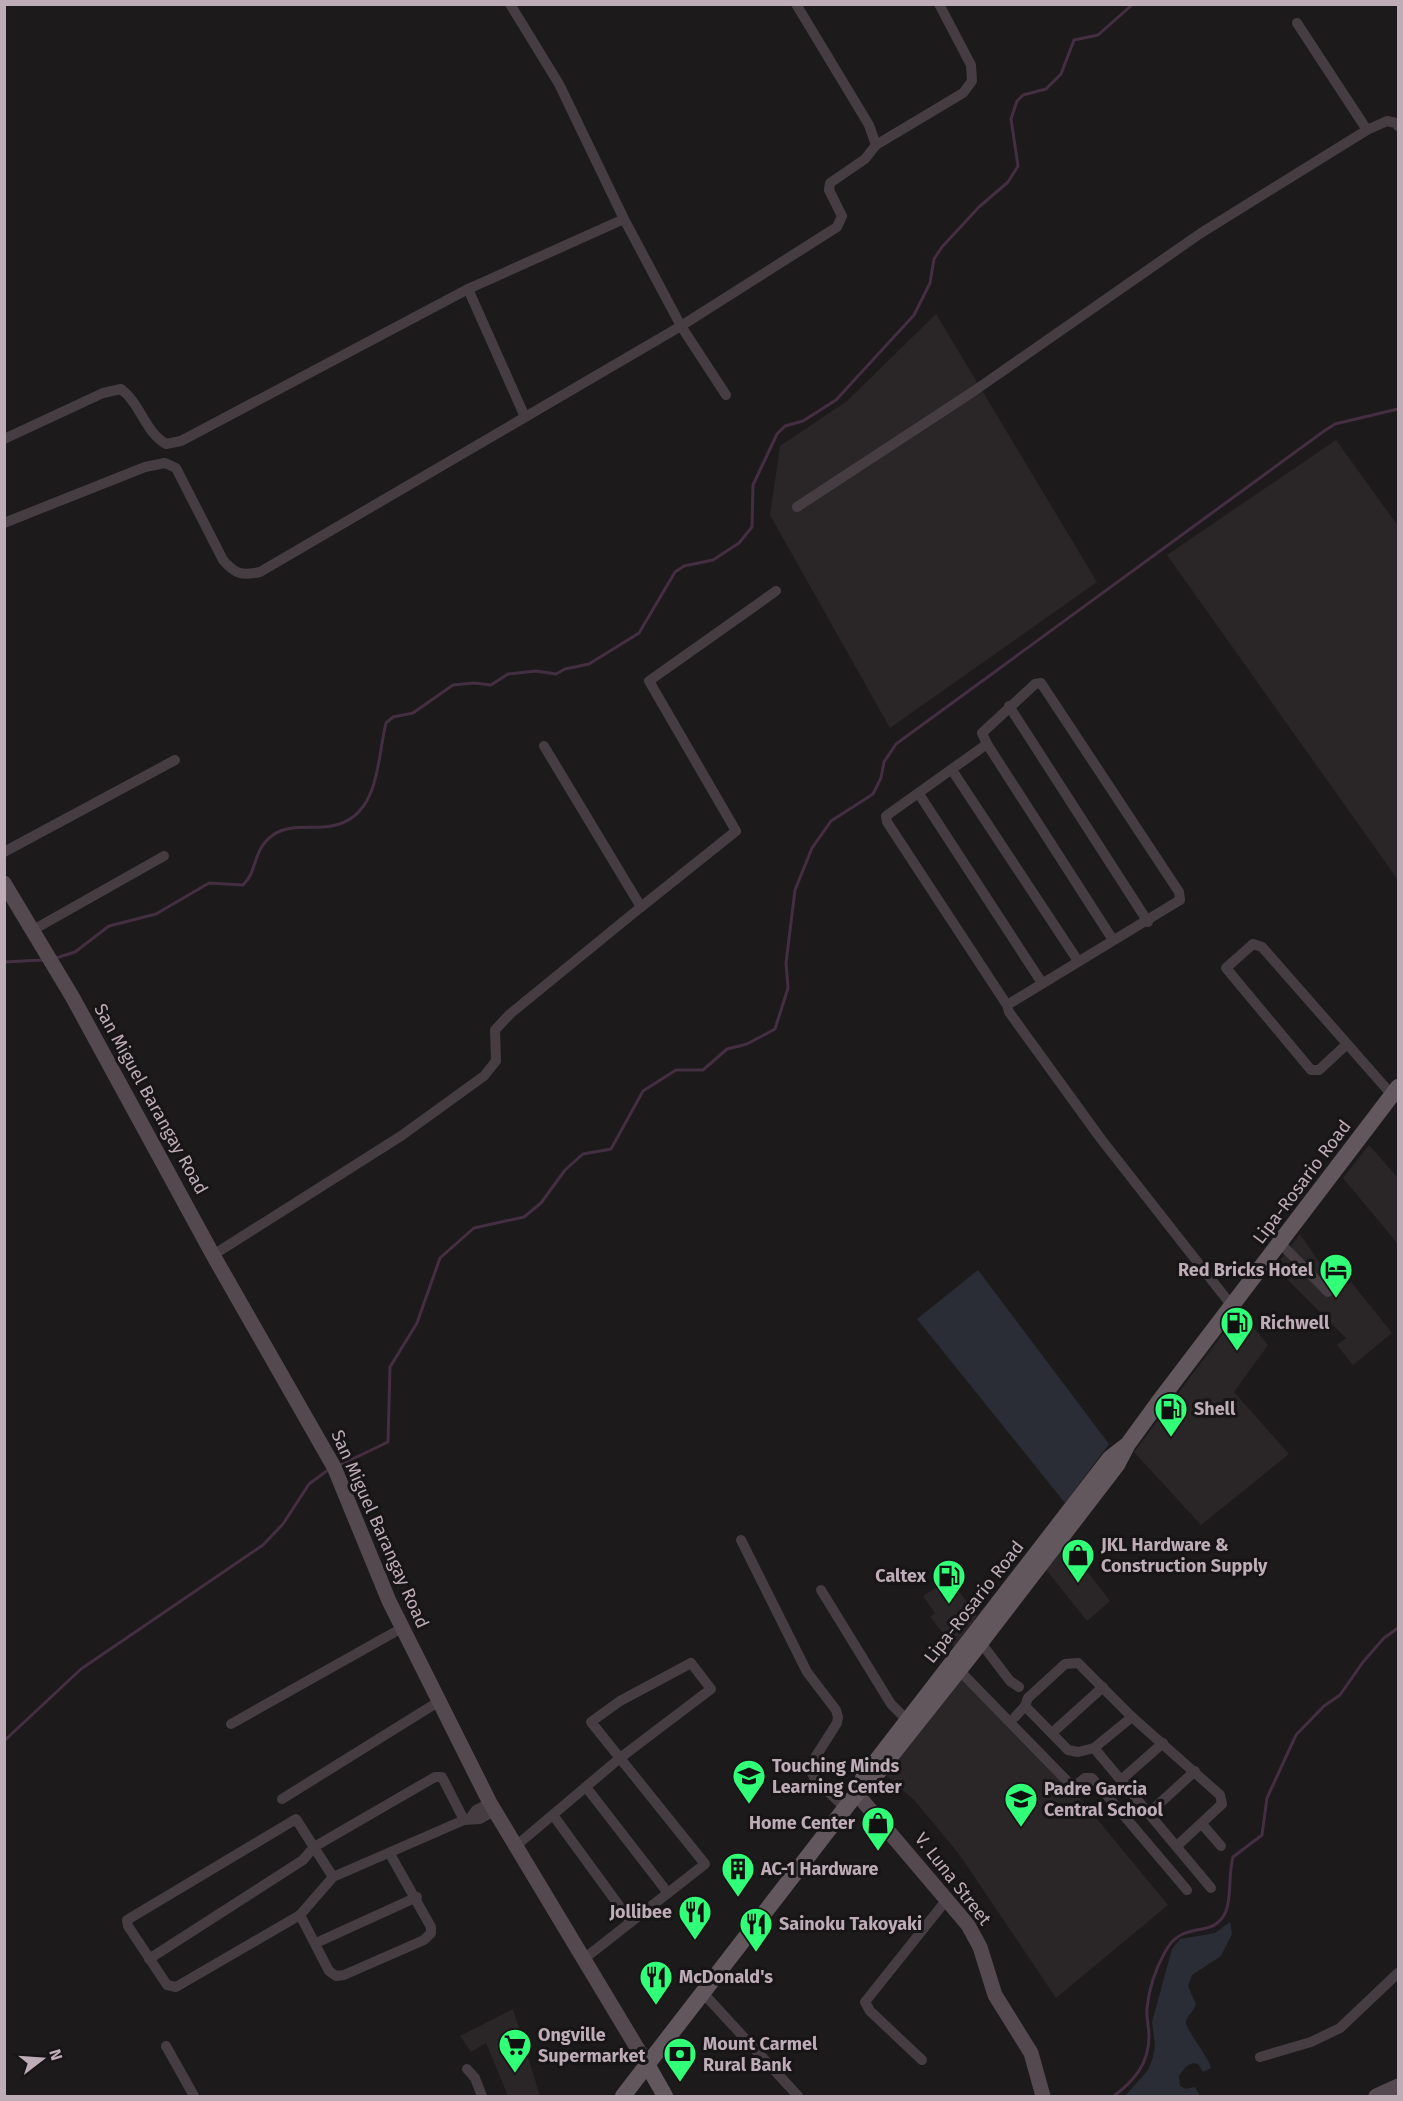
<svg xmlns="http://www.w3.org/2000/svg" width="1403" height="2101" font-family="'Fira Sans',sans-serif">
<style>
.built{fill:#2a2628}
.green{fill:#2a2c36}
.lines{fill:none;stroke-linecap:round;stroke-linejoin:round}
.stream{stroke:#432f41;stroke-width:3}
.street{stroke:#453d41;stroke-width:10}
.secondary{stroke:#53494f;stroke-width:15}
.primary{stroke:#62575d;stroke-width:16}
.labels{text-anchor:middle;stroke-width:6;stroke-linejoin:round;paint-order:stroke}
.street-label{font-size:18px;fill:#beacb7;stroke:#181516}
.poi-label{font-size:18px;font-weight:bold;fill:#beacb7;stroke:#181516;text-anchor:start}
</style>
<rect width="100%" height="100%" fill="#1d1a1b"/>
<g class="built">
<polygon points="936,314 1097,582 890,728 770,515 780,446 847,401"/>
<polygon points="1336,440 1398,526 1398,880 1167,555"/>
<polygon points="1369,1145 1398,1178 1398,1244 1343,1178"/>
<polygon points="1300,1234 1339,1291 1351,1282 1392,1333 1353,1365 1337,1345 1346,1338 1275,1267"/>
<polygon points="1240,1311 1268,1345 1234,1392 1289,1454 1201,1525 1134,1452"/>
<polygon points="1064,1541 1110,1601 1087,1621 1044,1567"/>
<polygon points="950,1579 977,1616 954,1647 930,1617 935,1613 923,1596"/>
<polygon points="961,1674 1074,1791 1168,1905 1056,1998 959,1854 915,1801 886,1775"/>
<polygon points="513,2009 540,2096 508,2096 486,2043 471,2052 460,2036"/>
</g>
<g class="green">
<polygon points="978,1270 1109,1444 1065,1503 917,1319"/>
<path d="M1230,1922L1232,1934L1221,1956L1192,1975L1188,1986L1196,2004C1194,2011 1188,2015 1186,2021C1183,2026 1209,2057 1211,2068L1203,2072L1198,2064C1189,2061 1184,2069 1179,2076L1180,2086L1186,2089L1195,2087L1200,2096H1125L1148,2070L1153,2057L1155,2045L1152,2022L1172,1949L1180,1939L1215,1933Z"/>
</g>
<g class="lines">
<g class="stream">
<path d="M56,958L75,952L109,926L156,914L209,883L243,885C258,871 252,850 273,835C287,825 306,828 323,827C380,824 376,763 386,723L393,717L413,713L453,685L474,683L491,685L508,674L536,671L556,674L565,669L589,664L639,633L675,572L684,566L713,560L739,543L752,527L753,485L777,434L785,426L803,421L836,400L914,315L930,283L934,259L942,247L979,207L1008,182L1018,166L1011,119L1017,101L1023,95L1046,89L1061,74L1074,40L1098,35L1133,4"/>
<polyline points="4,962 43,960"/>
<polyline points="340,1465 388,1442 390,1367 417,1323 440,1258 474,1228 524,1217 541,1203 565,1170 583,1154 611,1149 643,1091 676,1070 703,1070 727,1049 747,1044 775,1029 788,988 786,963 795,890 812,848 831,821 873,794 881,778 884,762 896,744 1324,431 1335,424 1398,409"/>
<polyline points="4,1741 81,1669 263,1545 283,1524 309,1484 328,1470"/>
<path d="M1114,2096C1135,2080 1149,2063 1149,2036C1149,2027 1146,2018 1147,2008C1149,1989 1156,1968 1165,1952C1182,1918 1214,1941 1226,1911C1232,1895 1228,1875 1233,1857L1262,1835L1267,1798L1296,1735L1324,1706L1340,1695L1363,1662L1384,1638L1398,1628"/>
</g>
<g class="street">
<polyline points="510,4 559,84 624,219 681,326 726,395"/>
<polyline points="1297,23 1367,130"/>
<polyline points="876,145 963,93 972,81 971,65 939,4"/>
<polyline points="468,289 525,417"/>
<path d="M4,439L103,393L121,389C141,404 144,431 166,444L181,441L468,289L624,219"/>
<polyline points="797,507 974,391 1201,233 1367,130 1387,121 1396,123 1398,126"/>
<path d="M4,523L145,467L165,463L176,468L223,560C235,574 242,576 260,572L681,326L837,227L842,216L829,190L830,183L865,159L876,145L869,125L796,4"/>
<polyline points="1009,706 1148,922"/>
<polyline points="987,744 1113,940"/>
<polyline points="952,770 1078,961"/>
<polyline points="919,794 1042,983"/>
<polyline points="4,852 175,760"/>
<polyline points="641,907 736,831 649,681 776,591"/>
<polyline points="33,930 164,856"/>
<polyline points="1007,1005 1180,900 1179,892 1041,683 1035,684 982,733 987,744 886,816 887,822 1007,1005 1009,1012 1101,1139 1232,1306"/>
<polyline points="1346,1045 1319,1070 1311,1070 1226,968 1253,944 1262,947 1392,1095"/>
<polyline points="1280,1243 1328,1292"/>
<polyline points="213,1255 401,1136 484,1076 496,1061 495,1030 510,1014 641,907 544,746"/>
<polyline points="741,1540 807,1672 836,1710 838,1717 837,1723 809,1767 815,1779 845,1808"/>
<polyline points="821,1590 891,1704 911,1724"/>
<polyline points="978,1639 1010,1681 1019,1687"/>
<polyline points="956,1667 1071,1785 1075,1786 1085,1778 1092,1778 1187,1890"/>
<polyline points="1025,1706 1068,1750 1078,1752 1094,1748 1211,1888"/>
<polyline points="1015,1717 1025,1706 1028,1698 1065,1664 1078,1663 1132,1717 1220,1795 1222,1804 1178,1845"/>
<polyline points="231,1724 402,1628"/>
<polyline points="1052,1733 1103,1687"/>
<polyline points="1094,1748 1132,1717"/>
<polyline points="1121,1780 1163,1743"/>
<polyline points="586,1787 668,1893"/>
<polyline points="282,1799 438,1702"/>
<polyline points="1149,1813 1195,1771"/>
<polyline points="553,1815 631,1922"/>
<polyline points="470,1818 476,1810 490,1803"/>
<polyline points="1202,1824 1221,1846"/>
<polyline points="517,1845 620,1758 711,1689 691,1663 620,1701 591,1722 705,1864 585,1958"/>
<polyline points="333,1877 296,1819 127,1920 128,1926 167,1985 176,1987 300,1915 333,1877 464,1820 480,1819 494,1811"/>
<polyline points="300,1915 329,1971 336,1976 344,1975 424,1940 431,1933 431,1927 390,1854"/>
<polyline points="316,1943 417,1897"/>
<polyline points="149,1959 303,1860 314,1847 435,1777 442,1777 464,1820"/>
<polyline points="704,1994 798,2096"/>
<polyline points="166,2046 194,2096"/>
<polyline points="1260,2057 1311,2042 1340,2028 1398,1973"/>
<polyline points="922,2060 870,2011 865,2002 948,1898"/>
<polyline points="467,2069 475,2078 482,2096"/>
</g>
<g class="secondary">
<polyline points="4,883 73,998 213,1255 334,1467 389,1601 490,1803 648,2066"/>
<polyline points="856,1793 968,1925 980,1947 995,1995 1031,2053 1043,2096"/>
<polyline points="1376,2096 1398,2086"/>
</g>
<g class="primary">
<polyline points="1128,1444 1110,1458 863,1778 860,1789 868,1785 971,1655 1117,1465 1128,1444 1160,1400 1398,1087"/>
<polyline points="648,2066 665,2096"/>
<polyline points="623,2096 860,1789"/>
</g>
</g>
<defs>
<g id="hotel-pin" transform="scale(1.725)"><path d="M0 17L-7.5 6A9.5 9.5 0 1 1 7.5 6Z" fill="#31ff78" stroke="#181516"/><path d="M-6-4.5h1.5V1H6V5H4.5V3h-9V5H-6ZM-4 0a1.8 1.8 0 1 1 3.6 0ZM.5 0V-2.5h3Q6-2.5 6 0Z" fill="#111"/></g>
<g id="fuel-pin" transform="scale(1.725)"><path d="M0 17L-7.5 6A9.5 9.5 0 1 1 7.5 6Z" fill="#31ff78" stroke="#181516"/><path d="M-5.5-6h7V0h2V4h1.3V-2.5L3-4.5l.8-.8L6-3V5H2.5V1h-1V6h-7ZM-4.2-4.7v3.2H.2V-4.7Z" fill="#111"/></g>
<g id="shop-pin" transform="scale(1.725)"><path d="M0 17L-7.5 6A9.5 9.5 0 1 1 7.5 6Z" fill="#31ff78" stroke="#181516"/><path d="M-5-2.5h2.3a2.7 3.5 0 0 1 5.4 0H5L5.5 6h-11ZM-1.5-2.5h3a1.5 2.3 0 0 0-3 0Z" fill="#111"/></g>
<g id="school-pin" transform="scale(1.725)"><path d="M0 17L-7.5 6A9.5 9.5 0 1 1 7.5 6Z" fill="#31ff78" stroke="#181516"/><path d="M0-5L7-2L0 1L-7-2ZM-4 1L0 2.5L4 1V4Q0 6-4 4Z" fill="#111"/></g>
<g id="building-pin" transform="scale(1.725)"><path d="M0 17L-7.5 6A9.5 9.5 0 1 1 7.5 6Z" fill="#31ff78" stroke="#181516"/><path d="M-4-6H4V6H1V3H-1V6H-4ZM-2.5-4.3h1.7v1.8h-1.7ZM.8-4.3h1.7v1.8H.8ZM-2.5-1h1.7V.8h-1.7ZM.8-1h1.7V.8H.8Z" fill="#111"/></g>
<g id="restaurant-pin" transform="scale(1.725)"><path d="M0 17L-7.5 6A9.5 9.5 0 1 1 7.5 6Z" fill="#31ff78" stroke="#181516"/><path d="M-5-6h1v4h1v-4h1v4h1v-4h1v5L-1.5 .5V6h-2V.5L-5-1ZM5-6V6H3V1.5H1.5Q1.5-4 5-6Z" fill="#111"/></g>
<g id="supermarket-pin" transform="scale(1.725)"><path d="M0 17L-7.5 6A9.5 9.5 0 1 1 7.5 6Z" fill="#31ff78" stroke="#181516"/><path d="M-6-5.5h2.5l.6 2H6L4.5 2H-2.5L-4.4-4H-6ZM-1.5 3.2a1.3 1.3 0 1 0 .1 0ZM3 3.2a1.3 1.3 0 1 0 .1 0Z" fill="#111"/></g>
<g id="bank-pin" transform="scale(1.725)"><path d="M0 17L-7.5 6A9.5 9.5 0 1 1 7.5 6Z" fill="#31ff78" stroke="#181516"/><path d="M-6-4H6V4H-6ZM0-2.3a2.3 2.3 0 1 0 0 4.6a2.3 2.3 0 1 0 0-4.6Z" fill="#111"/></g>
</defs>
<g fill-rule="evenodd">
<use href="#hotel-pin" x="1336" y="1270"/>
<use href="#fuel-pin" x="1237" y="1323"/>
<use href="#fuel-pin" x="1171" y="1409"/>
<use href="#shop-pin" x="1078" y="1555"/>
<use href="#fuel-pin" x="949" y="1576"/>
<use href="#school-pin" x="749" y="1776"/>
<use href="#school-pin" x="1021" y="1799"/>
<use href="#shop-pin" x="878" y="1823"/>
<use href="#building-pin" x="738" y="1869"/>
<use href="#restaurant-pin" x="695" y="1912"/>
<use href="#restaurant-pin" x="756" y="1924"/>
<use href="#restaurant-pin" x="656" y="1977"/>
<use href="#supermarket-pin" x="515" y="2045"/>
<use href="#bank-pin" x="680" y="2054"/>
</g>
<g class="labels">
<g class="street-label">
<text transform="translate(151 1099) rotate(61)" y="6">San Miguel Barangay Road</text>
<text transform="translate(1302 1182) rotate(-53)" y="6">Lipa-Rosario Road</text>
<text transform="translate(380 1529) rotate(66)" y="6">San Miguel Barangay Road</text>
<text transform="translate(974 1602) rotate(-52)" y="6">Lipa-Rosario Road</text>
<text transform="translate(953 1879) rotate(52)" y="6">V. Luna Street</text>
</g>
<g class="poi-label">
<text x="1313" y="1276" text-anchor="end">Red Bricks Hotel</text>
<text x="1260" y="1329">Richwell</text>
<text x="1194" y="1415">Shell</text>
<text x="1101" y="1551">JKL Hardware &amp;<tspan x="1101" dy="21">Construction Supply</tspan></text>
<text x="926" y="1582" text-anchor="end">Caltex</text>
<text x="772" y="1772">Touching Minds<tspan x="772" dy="21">Learning Center</tspan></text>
<text x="1044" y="1795">Padre Garcia<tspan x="1044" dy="21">Central School</tspan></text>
<text x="855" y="1829" text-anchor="end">Home Center</text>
<text x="761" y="1875">AC-1 Hardware</text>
<text x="672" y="1918" text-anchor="end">Jollibee</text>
<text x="779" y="1930">Sainoku Takoyaki</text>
<text x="679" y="1983">McDonald's</text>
<text x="538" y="2041">Ongville<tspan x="538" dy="21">Supermarket</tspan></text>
<text x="703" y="2050">Mount Carmel<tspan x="703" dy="21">Rural Bank</tspan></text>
</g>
</g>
<rect width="1403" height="2101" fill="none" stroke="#beacb7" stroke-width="12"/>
<g transform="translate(42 2059) rotate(73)" stroke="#181516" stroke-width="4.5" paint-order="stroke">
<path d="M0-4.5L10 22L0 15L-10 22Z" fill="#beacb7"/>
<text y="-9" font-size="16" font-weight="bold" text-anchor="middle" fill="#beacb7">N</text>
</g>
</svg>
